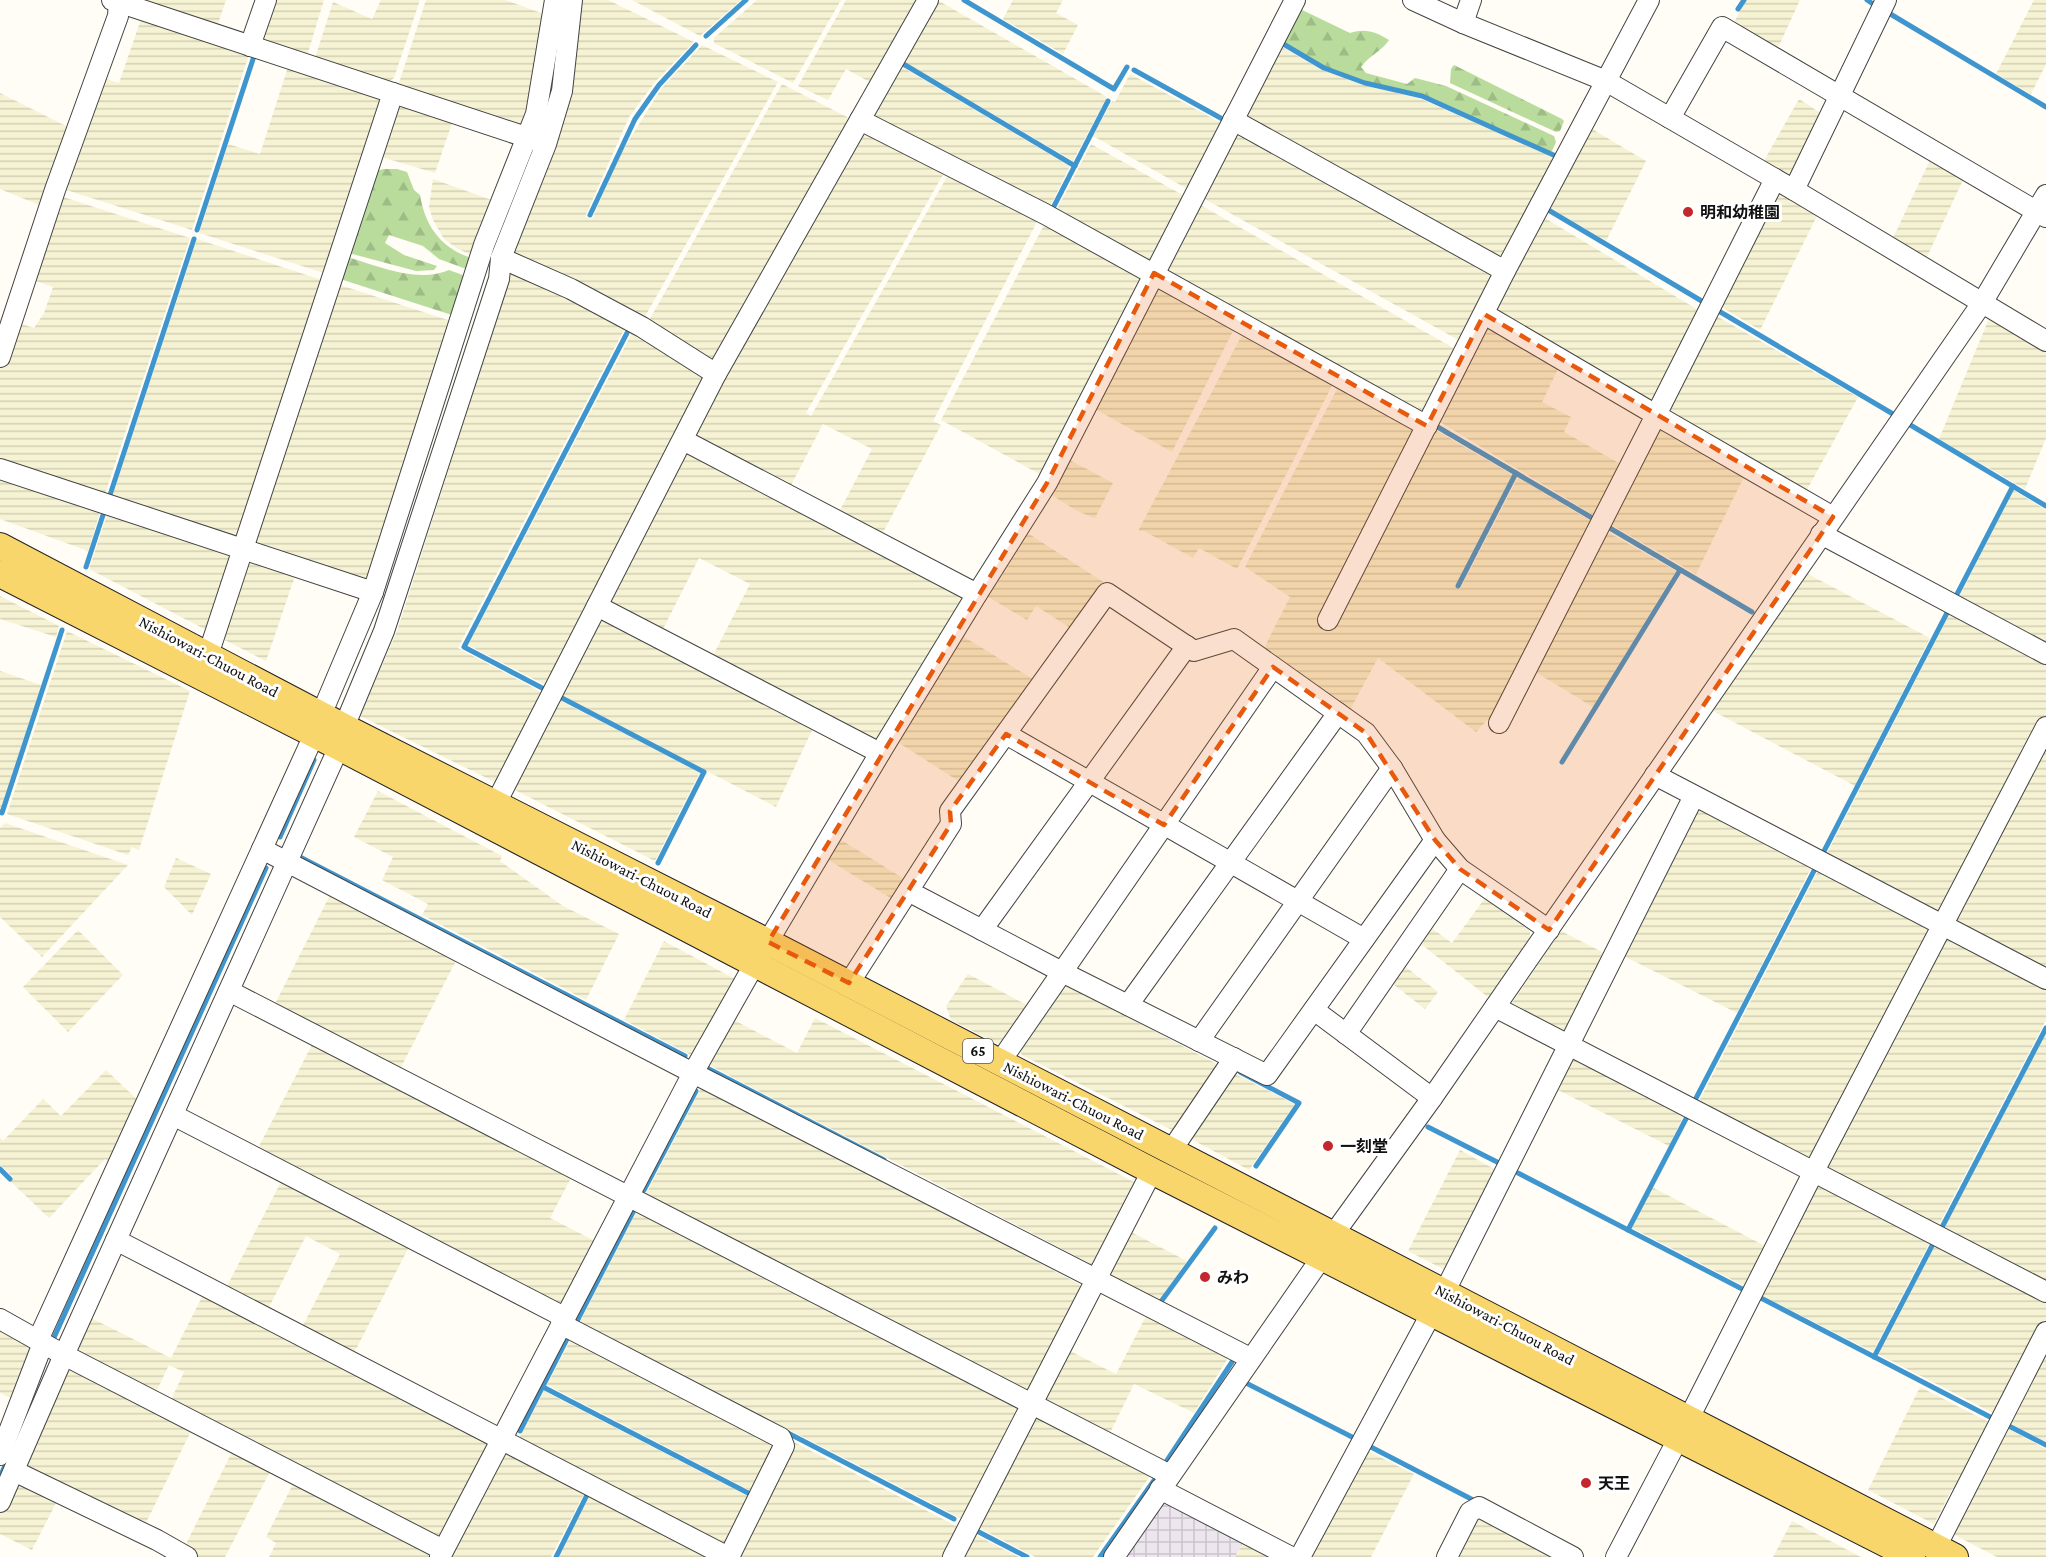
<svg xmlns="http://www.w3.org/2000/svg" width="2046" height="1557" font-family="'Crimson Pro','Noto Sans JP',serif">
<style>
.industrial{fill:url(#industrial-grid)}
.farmland{fill:url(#farmland-rules)}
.forest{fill:url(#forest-firs)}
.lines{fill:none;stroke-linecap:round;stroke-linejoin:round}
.stream{stroke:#3f96cf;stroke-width:5}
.minor-casing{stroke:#444;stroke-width:22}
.major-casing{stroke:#222;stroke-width:28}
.minor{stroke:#fff;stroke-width:20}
.major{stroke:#f9d66b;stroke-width:26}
.marked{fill:#e8590c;fill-opacity:0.2;stroke:#e8590c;stroke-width:4.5;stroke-dasharray:12 8;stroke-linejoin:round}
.poi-dot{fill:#c4262e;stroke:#fff;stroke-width:2}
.labels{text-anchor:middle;stroke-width:6;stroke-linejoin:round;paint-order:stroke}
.shield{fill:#fff;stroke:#585858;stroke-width:1.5}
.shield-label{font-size:15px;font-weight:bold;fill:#111}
.poi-label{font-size:16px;font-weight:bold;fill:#111;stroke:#fff;text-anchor:start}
.street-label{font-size:16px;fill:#111;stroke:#fff}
</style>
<defs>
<pattern id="industrial-grid" width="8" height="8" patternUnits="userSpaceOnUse" patternTransform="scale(1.5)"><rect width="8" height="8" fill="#eee6ef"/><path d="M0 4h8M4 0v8" fill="none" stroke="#cbc4cc"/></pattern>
<pattern id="farmland-rules" width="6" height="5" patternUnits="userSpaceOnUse" patternTransform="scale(1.5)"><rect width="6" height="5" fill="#f6f3d4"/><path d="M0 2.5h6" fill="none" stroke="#d2cfb5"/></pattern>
<pattern id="forest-firs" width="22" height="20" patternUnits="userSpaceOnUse" patternTransform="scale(1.5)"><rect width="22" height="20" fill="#b9dc9c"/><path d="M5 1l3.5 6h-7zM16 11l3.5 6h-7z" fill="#9ebc85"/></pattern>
</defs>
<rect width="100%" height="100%" fill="#fffdf5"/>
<polygon class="industrial" points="1165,1496 1246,1538 1235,1557 1123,1557"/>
<g class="farmland">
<polygon points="134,0 226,0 217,27"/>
<polygon points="273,0 324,0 307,56 260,41"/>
<polygon points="381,0 420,0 394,78 389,82 315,58 333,2 372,19"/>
<polygon points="426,0 505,0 547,15 523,132 397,89"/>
<polygon points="579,0 608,0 694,42 655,82 629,117 585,217 592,219 621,153 661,89 702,45 778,82 643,320 511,254 572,94"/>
<polygon points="632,0 741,0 700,36"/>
<polygon points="757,0 841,0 793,83 714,43 714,38"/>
<polygon points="846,0 923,0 875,85 846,69 828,100 798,86"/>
<polygon points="1013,0 1063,0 1056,13 1078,25 1063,54 1003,19"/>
<polygon points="1746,0 1800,0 1776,52 1731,28"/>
<polygon points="2034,0 2046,0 2046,64 2031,94 1996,74"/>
<polygon points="939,1 1107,97 1073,161 904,62"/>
<polygon points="142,16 250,51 192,230 60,188 100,77 119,83"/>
<polygon points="1276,44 1323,70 1364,85 1421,99 1554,157 1502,262 1240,119"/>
<polygon points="289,64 388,96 330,275 199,233 228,144 260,154"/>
<polygon points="897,64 1070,166 1048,211 867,118"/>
<polygon points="1130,74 1225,125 1191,191 1093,136 1112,101 1115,102"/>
<polygon points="782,84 855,121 717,367 647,324"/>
<polygon points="0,93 72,129 44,207 0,189"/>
<polygon points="1799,99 1825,116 1795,180 1762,164"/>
<polygon points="394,100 454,117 435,173 375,155"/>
<polygon points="1587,126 1646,161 1606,241 1545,205"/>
<polygon points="860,128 944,173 806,413 811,416 948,175 1035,216 1037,222 933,421 941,425 881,536 838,514 872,449 823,424 788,491 691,435"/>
<polygon points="1234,131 1495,277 1462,342 1201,197"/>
<polygon points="1091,144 1188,198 1155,263 1057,209"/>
<polygon points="1930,160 1963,180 1926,259 1892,240"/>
<polygon points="433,179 497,202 476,257 458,249 444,239 433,220 429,207"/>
<polygon points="1776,189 1818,214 1760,330 1718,305"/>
<polygon points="57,195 190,238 105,494 0,460 0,370 16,322 34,328 44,313 53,287 30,279"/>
<polygon points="1197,203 1457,350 1424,415 1163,269"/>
<polygon points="1538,214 1705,314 1655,411 1490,314"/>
<polygon points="1051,224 1143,274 1041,475 941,420 1044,225"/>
<polygon points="197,239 328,282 242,540 112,497"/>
<polygon points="512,270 626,326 458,648 545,694 497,783 360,716 397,631"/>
<polygon points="1157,281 1231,323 1233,331 1172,452 1093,408"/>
<polygon points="334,283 454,322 370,581 363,584 249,548"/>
<polygon points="1713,314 1858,397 1803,497 1666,417"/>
<polygon points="1990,316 2046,348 2046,438 2025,489 1939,439"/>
<polygon points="1484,324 1560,365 1542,402 1571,417 1564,432 1626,467 1600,519 1435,419"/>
<polygon points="633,331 705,376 549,687 468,645"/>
<polygon points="1247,333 1334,382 1237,569 1199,548 1193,558 1144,531 1138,531 1242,335"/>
<polygon points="1340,383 1432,428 1513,475 1455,587 1460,589 1518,477 1594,523 1496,723 1488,719 1476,732 1378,658 1350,710 1263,650 1290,597 1245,567"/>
<polygon points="1665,425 1746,473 1696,574 1608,523 1656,427"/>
<polygon points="687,451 967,597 881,744 710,661 750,584 699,558 661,633 608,606"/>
<polygon points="1068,459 1113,483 1095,518 1077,511 1050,494"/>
<polygon points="0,473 102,506 88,551 0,519"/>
<polygon points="2013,490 2046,510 2046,649 1956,603"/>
<polygon points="109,509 235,550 210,632 89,569"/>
<polygon points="1604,530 1676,571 1593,707 1532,670"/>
<polygon points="1026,532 1105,583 1072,629 1036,606 1027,620 985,595"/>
<polygon points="244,556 291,568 294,579 266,661 217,636"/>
<polygon points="1806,573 1930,638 1855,786 1709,709"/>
<polygon points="0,596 59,626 56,637 0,619"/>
<polygon points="1950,613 2046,662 2046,721 1943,917 1824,859"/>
<polygon points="602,615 815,724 776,807 555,692"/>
<polygon points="67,631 190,691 139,850 132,847 128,855 7,814"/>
<polygon points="961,635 1036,681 963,784 896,741"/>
<polygon points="0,671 41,685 1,810 0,810"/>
<polygon points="553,697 700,772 655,861 509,787"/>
<polygon points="2046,733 2046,976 1949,920"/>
<polygon points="378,791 502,856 500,861 563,906 619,934 586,1000 422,915 428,904 382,880 393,857 354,837"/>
<polygon points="1698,804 1813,864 1737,1013 1620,954"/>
<polygon points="5,823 128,865 42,957 0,917 0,828"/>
<polygon points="838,838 906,880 894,900 825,858"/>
<polygon points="176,858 211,874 192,915 164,887"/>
<polygon points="1821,865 1935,931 1815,1161 1806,1163 1696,1107"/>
<polygon points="331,893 457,959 400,1069 275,1004"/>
<polygon points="1485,898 1530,931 1530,940 1489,998 1416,940 1426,924 1452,943"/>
<polygon points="78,930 123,975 68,1032 23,987"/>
<polygon points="1561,931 1608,955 1566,1038 1515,1012 1512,1003"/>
<polygon points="1941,935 2046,985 2046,1020 1935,1232 1821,1165"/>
<polygon points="664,941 735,979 695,1054 689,1054 624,1020"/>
<polygon points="1402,964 1438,992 1425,1009 1389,981"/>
<polygon points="968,974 1029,1006 1002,1046 951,1020 946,1006"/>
<polygon points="1068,986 1215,1063 1219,1068 1178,1127 1172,1130 1022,1055 1020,1051 1063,990"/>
<polygon points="730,1018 797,1053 815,1018 1136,1183 1096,1263 1091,1264 707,1064"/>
<polygon points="2046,1033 2046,1289 1940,1235"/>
<polygon points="314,1041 572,1176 550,1218 595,1241 561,1306 257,1150"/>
<polygon points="1574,1054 1686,1111 1669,1146 1552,1087"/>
<polygon points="106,1070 141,1103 116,1156 109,1162 105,1159 49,1218 9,1180 13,1177 0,1165 0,1138 3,1141 43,1099 61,1116"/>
<polygon points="1233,1075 1237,1075 1295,1104 1249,1170 1193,1140 1194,1133"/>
<polygon points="702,1086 1079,1284 1082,1292 1030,1393 645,1196"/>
<polygon points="1460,1150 1498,1171 1445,1270 1408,1251"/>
<polygon points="283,1178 410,1245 354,1353 302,1327 340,1254 306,1236 268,1309 226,1288"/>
<polygon points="1813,1183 1932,1238 1873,1352 1757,1293"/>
<polygon points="1652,1187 1769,1248 1748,1288 1632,1228"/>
<polygon points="637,1210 1021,1409 964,1520 580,1322"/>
<polygon points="1129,1231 1187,1261 1160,1300 1107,1273"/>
<polygon points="1937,1241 2046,1297 2046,1320 1997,1415 1878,1354"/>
<polygon points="204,1293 489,1440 491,1446 443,1538 437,1540 170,1402 184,1372 169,1365 155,1394 77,1354 75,1349 89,1317 171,1358"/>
<polygon points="1146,1316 1228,1358 1194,1413 1134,1384 1108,1437 1047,1406 1044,1397 1068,1350 1116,1374"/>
<polygon points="0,1325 34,1342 15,1400 0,1393"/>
<polygon points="571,1339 775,1444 751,1491 547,1385"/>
<polygon points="2046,1339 2046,1442 2008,1423"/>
<polygon points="71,1365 193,1427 143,1529 25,1470 24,1463 66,1367"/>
<polygon points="1920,1387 1993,1424 1958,1492 1952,1489 1934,1524 1868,1490"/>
<polygon points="544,1391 752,1498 728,1545 722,1546 518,1440"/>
<polygon points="1038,1418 1150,1476 1093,1557 1035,1557 974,1525 1031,1421"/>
<polygon points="2001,1425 2046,1449 2046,1557 1997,1557 1947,1531"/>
<polygon points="794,1442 960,1528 945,1557 741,1557 737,1555"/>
<polygon points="234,1448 272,1468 225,1557 197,1557 183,1550"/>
<polygon points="1364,1449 1414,1474 1371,1557 1310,1557"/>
<polygon points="505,1451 587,1488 551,1557 451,1557"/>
<polygon points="295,1480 432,1549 434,1557 269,1557 276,1543 266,1537"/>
<polygon points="17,1483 57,1501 32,1550 0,1534 0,1514 13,1485"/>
<polygon points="592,1491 716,1557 558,1557"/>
<polygon points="1480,1514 1561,1557 1453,1557"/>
<polygon points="1792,1521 1861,1557 1773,1557"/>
<polygon points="970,1532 1019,1557 958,1557"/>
<polygon points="1246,1538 1281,1557 1235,1557"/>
</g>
<g class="forest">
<path d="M1296,7L1350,33C1366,28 1376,32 1389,40C1382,51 1371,54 1361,67L1366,73L1407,84L1415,78L1446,86L1554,136L1556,142L1552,151H1549L1422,94L1365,81L1325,67L1279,39Z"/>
<polygon points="1454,65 1562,119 1564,121 1560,131 1556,132 1450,83 1451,69"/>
<path d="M384,169H397L407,172L414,190L420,195C425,226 441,248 471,258L469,270L439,259L423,246L389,235L385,243L404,255L437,266L434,270L416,271L345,252L371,172Z"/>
<path d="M344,256C376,265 417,284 449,270L468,277L455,316L337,278Z"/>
</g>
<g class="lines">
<g class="stream">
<polyline points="964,0 1114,89 1127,67"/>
<polyline points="1867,0 1876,6"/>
<polyline points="1738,9 1744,0"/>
<polyline points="1887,12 2046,107"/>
<polyline points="706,36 746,0"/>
<polyline points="1280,42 1324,68 1365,83 1422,96 1558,157 1557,158"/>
<polyline points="901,60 900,62 1075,166"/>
<polyline points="1134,70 1226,121"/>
<polyline points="546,108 550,94 555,55"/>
<polyline points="1545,208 1705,303"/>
<polyline points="1055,211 1052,210 1108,101"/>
<polyline points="590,215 635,119 659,85 696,45"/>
<polyline points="197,230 255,53"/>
<polyline points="1717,310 1893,414"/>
<polyline points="1907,423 2046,506"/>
<polyline points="1436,426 1594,519"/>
<polyline points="109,498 194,239"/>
<polyline points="1608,527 1752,612"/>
<polyline points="86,567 105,509"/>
<polyline points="1458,586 1516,473"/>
<polyline points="1954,600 2013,486"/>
<polyline points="546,690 464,647 627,333"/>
<polyline points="560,697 704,772 658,863"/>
<polyline points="1562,762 1680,570"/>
<polyline points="0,812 2,813 62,630"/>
<polyline points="280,837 314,760"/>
<polyline points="1822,855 1949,609"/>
<polyline points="300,857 685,1056"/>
<polyline points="707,1068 884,1160"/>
<polyline points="1240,1072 1299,1103 1256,1166"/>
<polyline points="1693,1104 1817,865"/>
<polyline points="1428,1127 1501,1164"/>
<polyline points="0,1169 10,1179"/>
<polyline points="1518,1173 1746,1291"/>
<polyline points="644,1190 696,1091"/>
<polyline points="1628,1230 1689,1113"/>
<polyline points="1940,1231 2046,1028"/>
<polyline points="1757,1296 1994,1419"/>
<polyline points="1160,1303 1215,1228"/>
<polyline points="579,1324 576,1323 633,1212"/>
<polyline points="52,1342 266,868"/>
<polyline points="1874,1357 1935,1240"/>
<polyline points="1248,1384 1356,1439"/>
<polyline points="543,1387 752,1495 753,1492"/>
<polyline points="2005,1424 2046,1445"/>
<polyline points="520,1431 569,1335"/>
<polyline points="784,1431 954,1519"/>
<polyline points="1367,1445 1477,1502"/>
<polyline points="1164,1465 1232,1362"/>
<polyline points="0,1477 9,1456"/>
<polyline points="975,1530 1027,1557"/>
<polyline points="556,1557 588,1493"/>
<polyline points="1100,1557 1155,1479"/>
</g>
<g class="minor-casing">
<g id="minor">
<polyline points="112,0 538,141"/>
<polyline points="1413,0 1463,23 1606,81 1794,190 2046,341"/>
<polyline points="1463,23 1471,0"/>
<polyline points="250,46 266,0"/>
<polyline points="1670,118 1722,27 2046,217"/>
<polyline points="860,120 1045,214 1427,426"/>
<polyline points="1233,120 1505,271"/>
<polyline points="1775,179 1656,415 1833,517"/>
<polyline points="1794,190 1886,0"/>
<polyline points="501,258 571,289 642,327 716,374"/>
<polyline points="1484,314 1656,415 1499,723"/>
<polyline points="0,357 55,190 118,16 119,0"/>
<polyline points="683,440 977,594"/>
<polyline points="0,469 373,592"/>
<polyline points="1821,534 2046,654"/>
<polyline points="597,606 880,753"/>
<polyline points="1328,620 1505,271 1649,0"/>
<polyline points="208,655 393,93"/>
<polyline points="321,715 373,592 484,245 536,114 555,0"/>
<polyline points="1006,734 1364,939"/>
<polyline points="1655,775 2046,979"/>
<polyline points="496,803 716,374 928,0"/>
<polyline points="262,849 693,1073 1250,1358"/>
<polyline points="908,891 1062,972 1267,1075 1435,840"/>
<polyline points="982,930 1187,646"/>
<polyline points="849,983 951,824 950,811 1107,593 1194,651 1234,639 1366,733 1392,768 1435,840 1460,869 1549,930"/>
<polyline points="229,991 1170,1475"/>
<polyline points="1128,1005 1338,713"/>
<polyline points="1495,1007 2046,1292"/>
<polyline points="1314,1010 1432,1098"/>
<polyline points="1346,1034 1460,869"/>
<polyline points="1199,1041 1392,768"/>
<polyline points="1000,1062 1273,667"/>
<polyline points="173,1115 564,1317"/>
<polyline points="1171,1151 1234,1058"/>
<polyline points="116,1240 728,1557"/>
<polyline points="1444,1293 1694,796"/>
<polyline points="0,1319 64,1355 443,1550"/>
<polyline points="561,1324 781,1438 784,1446 729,1557"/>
<polyline points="38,1340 314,735"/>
<polyline points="1688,1420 1813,1173 2046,727"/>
<polyline points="0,1455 43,1343"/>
<polyline points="14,1471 157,1540 187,1557"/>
<polyline points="1160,1489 1291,1557"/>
<polyline points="0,1502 64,1355 339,747 344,727 384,631 499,279 501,258 546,144 562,91 572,0"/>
<polyline points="1936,1547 2046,1332"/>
<polyline points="440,1557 693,1073 754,965 880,753 977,594 1047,483 1295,0"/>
<polyline points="953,1557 1152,1171"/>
<polyline points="1114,1557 1322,1257 1333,1235 1432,1098 1982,303 2046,195"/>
<polyline points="1300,1557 1431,1314"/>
<polyline points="1447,1557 1470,1512 1479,1507 1573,1557"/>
<polyline points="1616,1557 1678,1439"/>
</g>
</g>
<g class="major-casing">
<g id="major">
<polyline points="0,546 344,727 768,942 1955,1557"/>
<polyline points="0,574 339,747 1152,1171 1912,1557"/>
</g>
</g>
<use href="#minor" class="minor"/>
<use href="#major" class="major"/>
</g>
<path class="marked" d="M1154,273L1427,426L1484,314L1833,517L1549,930L1460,869L1435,840L1366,733L1273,667L1164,825L1006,734L950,811L951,824L849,983L768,942L1047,483Z"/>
<g class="poi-dot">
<circle cx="1688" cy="212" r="6"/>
<circle cx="1328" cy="1146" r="6"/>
<circle cx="1205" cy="1277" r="6"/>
<circle cx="1586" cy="1483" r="6"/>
</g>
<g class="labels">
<rect class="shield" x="963" y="1039" width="30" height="24" rx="4.5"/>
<g class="shield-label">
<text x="978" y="1056">65</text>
</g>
<g class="poi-label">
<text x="1700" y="218">明和幼稚園</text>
<text x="1340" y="1152">一刻堂</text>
<text x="1217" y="1283">みわ</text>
<text x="1598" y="1489">天王</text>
</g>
<g class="street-label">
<text transform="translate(209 656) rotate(28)" y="6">Nishiowari-Chuou Road</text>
<text transform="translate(642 878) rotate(27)" y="6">Nishiowari-Chuou Road</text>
<text transform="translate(1074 1100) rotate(27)" y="6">Nishiowari-Chuou Road</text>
<text transform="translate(1505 1324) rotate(28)" y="6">Nishiowari-Chuou Road</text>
</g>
</g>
</svg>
